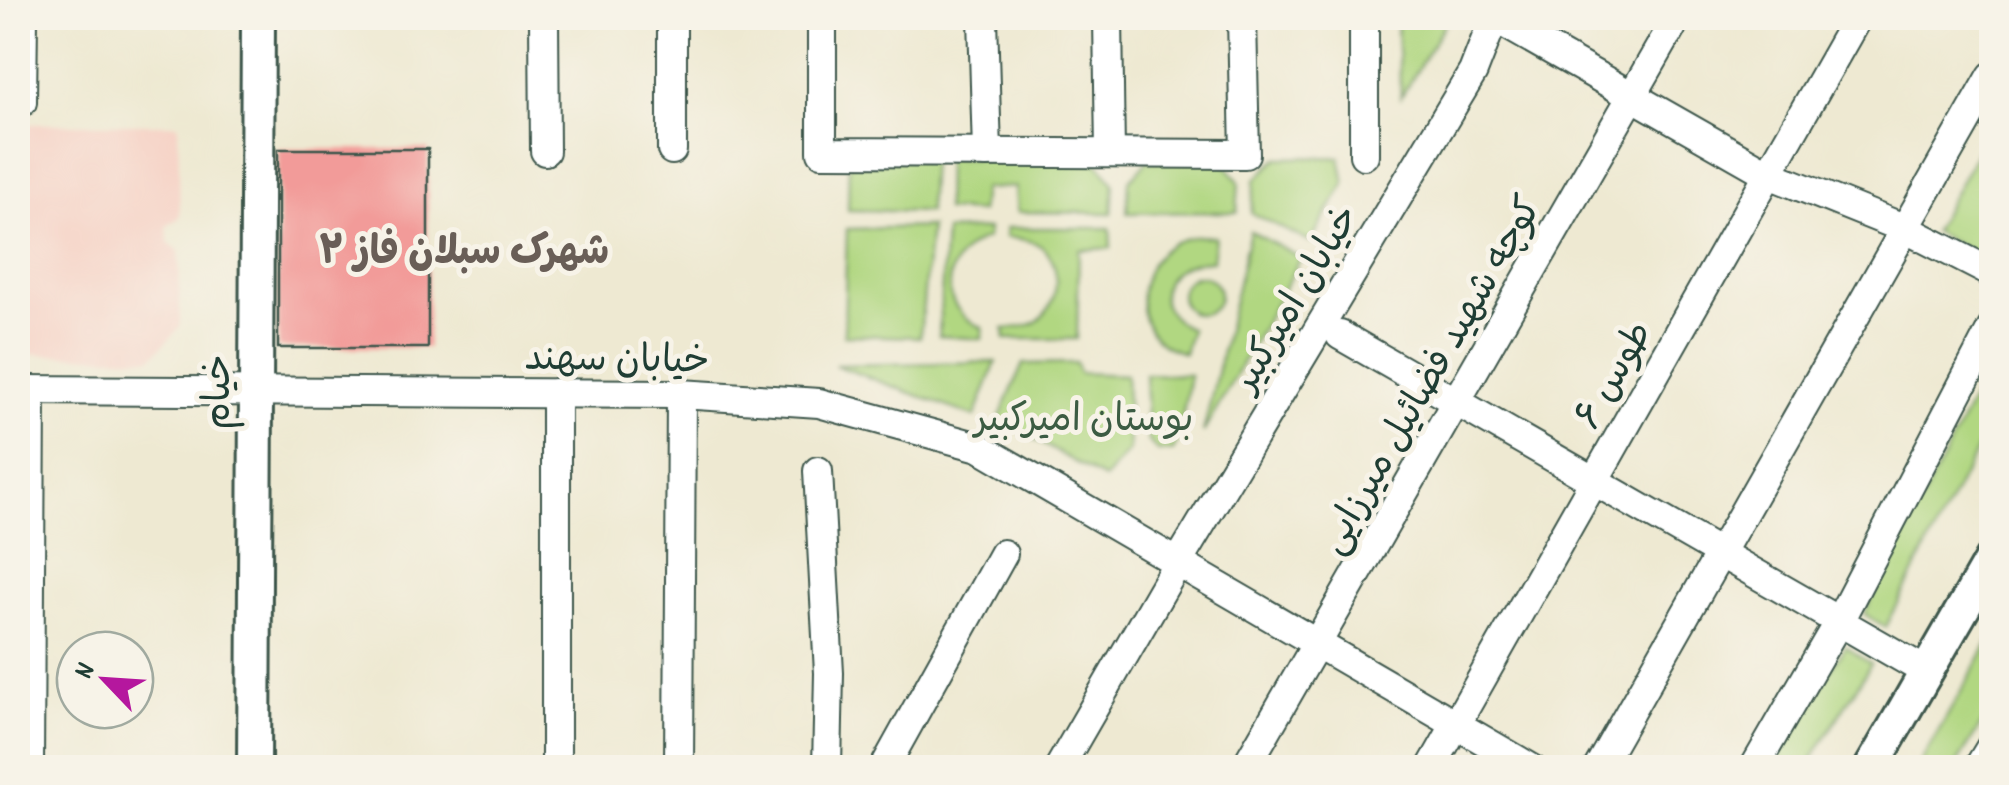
<svg xmlns="http://www.w3.org/2000/svg" width="2009" height="785" font-family="Dekko,'Playpen Sans Arabic',sans-serif">
<style>
.built{fill:#f6d1c5}
.green{fill:#b1d781;stroke:#688a5a;stroke-width:2.5}
.building{fill:#f29b99}
.lines{fill:none;stroke-linecap:round;stroke-linejoin:round}
.minor-casing{stroke:#3e574c;stroke-width:32}
.tertiary-casing{stroke:#3e574c;stroke-width:38}
.minor{stroke:#fff;stroke-width:28}
.tertiary{stroke:#fff;stroke-width:32}
.labels{text-anchor:middle;stroke-width:10;stroke-linejoin:round;paint-order:stroke}
.street-label{font-size:38px;fill:#1f3d34;stroke:#f7f3e8}
.park-label{font-size:38px;fill:#3c5c43;stroke:#f7f3e8}
.neighbourhood-label{font-size:40px;font-weight:bold;fill:#695e57;stroke:#f7f3e8}
</style>
<rect width="100%" height="100%" fill="#f7f3e8"/>
<filter id="ink" filterUnits="userSpaceOnUse"><feTurbulence type="fractalNoise" baseFrequency=".01" numOctaves="2"/><feDisplacementMap in="SourceGraphic" scale="20" xChannelSelector="R" yChannelSelector="G"/><feConvolveMatrix kernelMatrix="1 2 1 2 8 2 1 2 1" color-interpolation-filters="sRGB"/></filter>
<filter id="wash" filterUnits="userSpaceOnUse"><feTurbulence type="fractalNoise" baseFrequency=".0048" numOctaves="4" result="noise"/><feDisplacementMap in="SourceGraphic" scale="40" xChannelSelector="R" yChannelSelector="G"/><feGaussianBlur stdDeviation="2.25" result="paint"/><feColorMatrix in="noise" values="0 0 0 0 0 0 0 0 0 0 0 0 0 0 0 0 0 1.4 0 .05"/><feComposite in="paint" operator="in"/></filter>
<g filter="url(#wash)">
<rect width="100%" height="100%" fill="#eee9d2"/>
<polygon class="built" points="18,124 178,124 180,217 167,226 168,243 179,251 180,327 151,358 18,354"/>
<g class="green">
<polygon points="1396,18 1448,18 1401,97"/>
<polygon points="1991,127 1991,263 1933,231"/>
<polygon points="1340,157 1345,184 1310,242 1251,213 1255,180 1277,158"/>
<polygon points="931,158 928,212 848,210 849,159"/>
<polygon points="946,158 1095,160 1114,183 1112,213 1017,212 1015,187 983,189 980,212 945,210"/>
<polygon points="1147,161 1223,161 1239,182 1237,212 1127,213 1129,181"/>
<polygon points="930,227 920,337 844,335 847,229"/>
<path d="M1006,228H1110L1111,248L1079,250L1077,339H1005L1004,329C1014,328 1028,327 1036,322C1058,307 1064,268 1044,249C1034,239 1019,239 1005,237Z"/>
<path d="M988,229L987,238C940,255 935,308 983,328L982,339L939,336L945,231Z"/>
<polygon points="1250,231 1301,258 1203,433"/>
<path d="M1196,236L1215,237L1212,261C1160,259 1144,309 1191,329L1184,353C1178,351 1168,348 1162,344C1129,317 1138,263 1173,243C1180,239 1189,238 1196,236Z"/>
<circle cx="1200" cy="295" r="19"/>
<polygon points="996,362 975,417 835,365"/>
<polygon points="1076,363 1079,373 1126,375 1129,450 1104,479 999,419 1023,364"/>
<polygon points="1991,363 1991,422 1886,627 1864,614"/>
<polygon points="1145,374 1190,375 1178,440 1173,451 1157,451 1148,440"/>
<polygon points="1991,639 1991,709 1955,767 1918,767"/>
<polygon points="1845,646 1871,664 1807,767 1772,767"/>
</g>
<g id="blocks">
<rect class="building" x="278" y="149" width="150" height="199"/>
</g>
</g>
<g filter="url(#ink)">
<use href="#blocks" fill-opacity="0" stroke="#3e574c" stroke-width="2.5"/>
<g class="lines">
<g class="minor-casing">
<g id="minor">
<polyline points="544,18 545,151"/>
<polyline points="822,18 822,152 1245,154 1242,18"/>
<polyline points="983,18 987,153"/>
<polyline points="1108,18 1110,153"/>
<polyline points="1495,18 1769,174 1906,229 1992,273"/>
<polyline points="22,102 23,18"/>
<polyline points="672,150 672,18"/>
<polyline points="1364,155 1364,18"/>
<polyline points="1340,335 1927,672"/>
<polyline points="18,390 681,394 819,403 979,447 1531,768"/>
<polyline points="818,471 829,673 827,768"/>
<polyline points="29,768 31,390"/>
<polyline points="556,768 556,393"/>
<polyline points="679,768 681,394"/>
<polyline points="884,768 1003,554"/>
<polyline points="1059,768 1177,564 1473,72 1494,18"/>
<polyline points="1245,768 1677,18"/>
<polyline points="1431,768 1857,18"/>
<polyline points="1598,768 1992,76"/>
<polyline points="1754,768 1839,621 1992,328"/>
<polyline points="1978,768 1992,745"/>
</g>
</g>
<g class="tertiary-casing">
<g id="tertiary">
<polyline points="254,768 258,18"/>
<polyline points="1871,768 1992,558"/>
</g>
</g>
<use href="#minor" class="minor"/>
<use href="#tertiary" class="tertiary"/>
</g>
</g>
<g class="labels">
<g class="street-label">
<text transform="translate(1294 297) rotate(-59)" y="13">خیابان امیرکبیر</text>
<text transform="translate(617 357) rotate(1)" y="13">خیابان سهند</text>
<text transform="translate(1429 374) rotate(-60)" y="13">کوچه شهید فضائیل میرزایی</text>
<text transform="translate(1612 374) rotate(-60)" y="13">طوس ۶</text>
<text transform="translate(216 392) rotate(-90)" y="13">خیام</text>
</g>
<g class="park-label">
<text x="1084" y="430">بوستان امیرکبیر</text>
</g>
<g class="neighbourhood-label">
<text x="464" y="263">شهرک سبلان فاز ۲</text>
</g>
</g>
<rect width="2009" height="785" fill="none" stroke="#f7f3e8" stroke-width="60"/>
<g transform="translate(105 680) rotate(295)"><circle r="48" fill="#f7f3e8" stroke="#a1aaa0" stroke-width="2.5"/>
<path d="M0-8L18 38L0 25L-18 38Z" fill="#b5179e"/>
<text y="-15" font-size="28" font-weight="bold" text-anchor="middle" fill="#1f3d34">N</text>
</g>
</svg>
